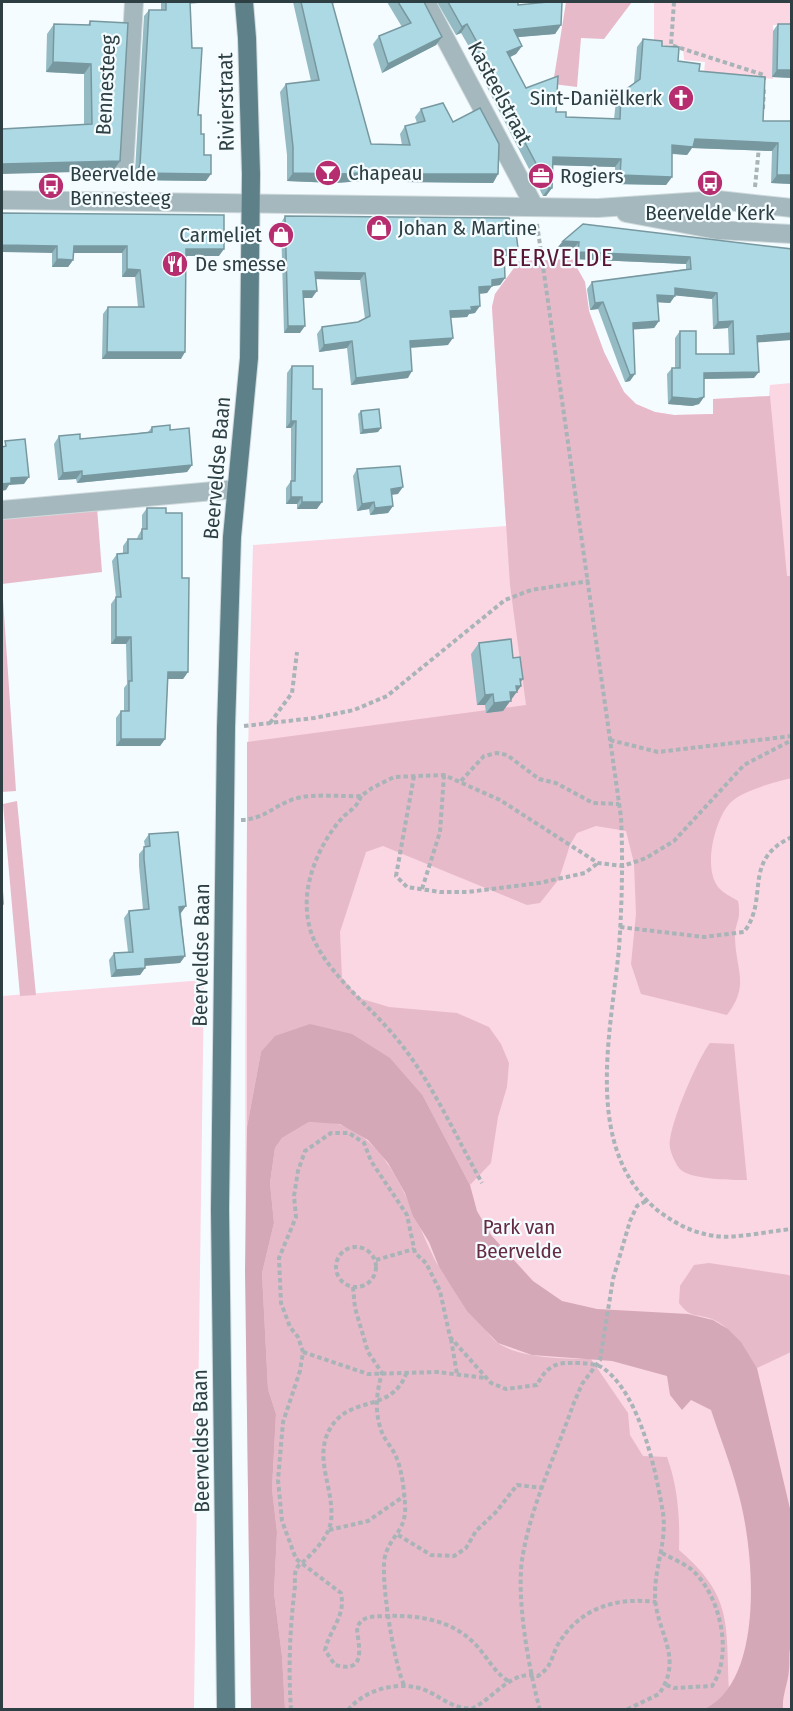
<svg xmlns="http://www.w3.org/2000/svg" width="793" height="1711" font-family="'Fira Sans Condensed',sans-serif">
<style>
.green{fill:#fbd7e3}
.forest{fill:#e7bac9}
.water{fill:#d5a8b8}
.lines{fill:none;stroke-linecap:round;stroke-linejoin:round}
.minor-casing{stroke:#d0dadd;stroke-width:20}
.major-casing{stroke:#d0dadd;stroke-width:20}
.path{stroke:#a8b4b7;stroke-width:4;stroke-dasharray:4.5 3;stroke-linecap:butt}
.minor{stroke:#a5b8bd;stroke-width:18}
.major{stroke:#5d8089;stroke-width:18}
.wall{fill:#94bbc4}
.shaded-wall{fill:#7898a0}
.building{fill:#acd9e4;stroke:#7898a0;stroke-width:1.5}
.labels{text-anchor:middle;stroke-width:4.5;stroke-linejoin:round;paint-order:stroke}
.street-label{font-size:21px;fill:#2d3f43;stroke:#f4fcff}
.poi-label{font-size:21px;fill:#2d3f43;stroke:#f4fcff;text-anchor:start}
.park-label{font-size:21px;fill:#642b43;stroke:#f4fcff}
.quarter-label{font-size:24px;letter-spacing:1.5px;fill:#571634;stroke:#f4fcff}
</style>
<rect width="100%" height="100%" fill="#f4fcff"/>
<g class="green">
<polygon points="654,2 791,2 791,25 773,25 773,79 704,73 705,62 684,60 683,47 654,44"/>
<path d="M572,259L585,282L589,311L604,352L624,392L636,404L655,412L674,415L713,414V399L769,396L770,385L791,383V1709L251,1710C245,1321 241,933 253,545L506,526L492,307L495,294L519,261Z"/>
<polygon points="204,980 194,1709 2,1709 2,996"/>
</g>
<g class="forest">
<polygon points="566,2 637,2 632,2 604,39 581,38 577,87 553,84"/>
<path d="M572,259L585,282L589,311L604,352L624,392L636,404L655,412L674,415L713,414V399L770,396L787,576H791L792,778C775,782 744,790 731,802C715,818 702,869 719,888C723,893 732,897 738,901C742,921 734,924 735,938C736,971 750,985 727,1015L641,994L631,964L636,914L634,863L626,831L596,826L577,833L570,845L559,879L540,903L527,905L383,846L366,852L340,932L342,978L359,998L389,1007L457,1013L489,1027L501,1044L509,1063L507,1087L498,1117L491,1163L470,1185L423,1096L261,1052L247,1127V742L526,705L510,585L492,307L495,294L519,261Z"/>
<polygon points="96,494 102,572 2,584 16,791 2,792 2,501"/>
<polygon points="17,801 36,995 20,996 3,804"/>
<path d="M710,1043L734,1044L747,1180C732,1180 688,1180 679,1168C676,1164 670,1152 670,1147C667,1129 698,1058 710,1043Z"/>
<path d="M309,1122C318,1123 332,1121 341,1125C396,1145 413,1220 439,1267C448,1282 462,1296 473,1310C480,1320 488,1336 498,1343C519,1358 566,1359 591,1359L628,1413L630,1435L643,1456L667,1457C678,1487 680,1518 679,1550C733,1596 726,1624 729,1689L716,1704L705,1710L285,1709L282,1656L274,1593L277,1532L272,1489L276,1414L268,1389L262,1273L274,1223L270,1183L275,1148L282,1138Z"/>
<path d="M709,1263L789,1275L792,1279L791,1352L757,1368C746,1351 732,1327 712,1319C695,1313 691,1319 679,1303L680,1286L694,1265Z"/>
</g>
<path class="water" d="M310,1024L352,1034L390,1058L423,1096L470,1185L477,1211L491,1235L533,1281L562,1301L597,1309L688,1314L713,1320L728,1329L741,1342L757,1368L791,1513L792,1641C788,1651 790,1660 789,1670C788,1684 782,1695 783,1709H705C766,1679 754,1548 738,1492C731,1465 720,1437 711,1410L691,1400L682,1410L670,1395L667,1376L612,1361L532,1355L498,1343L467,1311L439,1267L429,1242L413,1216L405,1193L388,1163L368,1140L340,1124L309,1122L282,1138L275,1148L270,1183L274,1223L262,1273L268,1389L276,1414L272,1489L277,1532L274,1593L282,1656L285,1709H251L245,1271L247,1127L261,1052L275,1036Z"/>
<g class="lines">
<g class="minor-casing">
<g id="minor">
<polyline points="426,2 534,206"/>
<polyline points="124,170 134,2"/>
<polyline points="2,200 598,208 718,200 792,208"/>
<polyline points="626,213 717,230 792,234"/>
<polyline points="2,510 236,489"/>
</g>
</g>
<g class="major-casing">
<polyline id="major" points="226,1710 220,1209 226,728 232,537 249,358 251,174 247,38 244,2"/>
</g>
<g class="path">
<polyline points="674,2 671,45 764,75 764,80"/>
<polyline points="763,109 764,87"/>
<polyline points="755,187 759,147"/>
<path d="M537,224L621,817C623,861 622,904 619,948C611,1034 581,1152 661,1213C678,1225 694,1233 715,1236C736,1239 769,1231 792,1229"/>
<polyline points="270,723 292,693 297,652"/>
<polyline points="244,726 314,718 354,710 387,696 505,600 531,590 589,581"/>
<polyline points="610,740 658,752 792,736"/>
<polyline points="414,776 396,876 407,887 440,892 468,892 539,883 585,873 598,863"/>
<polyline points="461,781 484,756 497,753 507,755 539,779 556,783 593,803 619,804"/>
<path d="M361,796C357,807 352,809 344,816C326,835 312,863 308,888C305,905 307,926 315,942C333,979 371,1007 397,1039C432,1082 455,1135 482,1183"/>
<path d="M241,820C265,819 273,806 294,799C312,793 342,797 361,796L372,788L394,777L444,775L500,800L598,863L623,866L646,858L674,841L744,765L792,740"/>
<polyline points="422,889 440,832 444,775"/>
<path d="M620,927L704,937L744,932C770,898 741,860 792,837"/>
<circle cx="356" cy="1267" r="20"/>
<polyline points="376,1260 414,1249"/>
<path d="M353,1287L355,1308L368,1352L382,1373C376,1394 374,1414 383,1435C387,1443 394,1450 397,1459C402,1472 404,1489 405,1503C407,1530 393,1533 386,1553C378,1571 395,1670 405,1687"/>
<polyline points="451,1339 457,1374"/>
<polyline points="303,1352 368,1374 437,1372 486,1378"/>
<polyline points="329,1530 368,1521 404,1496"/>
<polyline points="398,1535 431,1555 454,1556 466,1548 476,1531 496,1512 517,1485 543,1488"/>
<path d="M662,1553C671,1558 683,1563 691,1569C720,1594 734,1654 712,1686L674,1688L666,1685"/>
<path d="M508,1681C493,1671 487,1656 475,1644C451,1619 417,1615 384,1616C373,1617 362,1615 357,1628C358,1646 368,1674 335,1665L325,1650C330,1629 346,1616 341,1593L296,1559L282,1521L278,1480L283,1422L300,1371L303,1352L298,1337L290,1327L281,1303L279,1258L296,1217L294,1196L298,1171L305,1151L331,1133H349L364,1143L371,1161L407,1215L415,1253L426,1263L440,1291L450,1337L491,1383L506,1389L537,1385C545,1369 554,1362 572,1363C581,1363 596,1363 603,1368C640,1394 656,1471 663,1513C667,1541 655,1566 655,1594C655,1632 685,1656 659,1694L626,1710"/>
<path d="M291,1710C288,1668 290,1627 295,1586C295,1581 294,1572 297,1568C298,1565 301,1564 303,1562C314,1552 329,1536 331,1521C335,1489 312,1457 331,1427C351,1395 391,1413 406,1374"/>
<path d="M348,1710C365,1689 400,1680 425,1690C442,1697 453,1710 473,1708C494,1698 512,1669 538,1676C552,1666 550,1661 557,1646C579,1608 615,1597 656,1602"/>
<path d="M540,1710C529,1670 515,1595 523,1554C532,1503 556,1454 573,1405L582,1384L600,1360L613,1279L630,1221L637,1206L646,1201"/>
</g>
<use href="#minor" class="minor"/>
<use href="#major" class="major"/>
</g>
<g class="wall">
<polygon points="161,2 212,2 190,3 192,48 198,115 204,155 206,181 132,180 135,171 144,16 149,10 161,10"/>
<polygon points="293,2 337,2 332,4 371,144 402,145 400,134 405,126 417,123 415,117 421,109 453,122 498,174 493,183 405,182 405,178 335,183 287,181 287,155 280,92 286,84 311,81"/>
<polygon points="387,2 424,2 442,37 436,45 382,73 373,44 379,36 402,27"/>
<polygon points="437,2 518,2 518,5 561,25 555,34 517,37 522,46 516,54 510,57 526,88 556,112 566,117 614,119 616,101 621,93 634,83 637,47 643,39 662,46 678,61 699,71 763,121 792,121 792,184 771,183 772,151 692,148 687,155 672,154 672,177 666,185 615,184 615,167 553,165 552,188 546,196 543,196 496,105 476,65 478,62 461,33 456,35"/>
<polygon points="90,21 113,171 84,125 84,74 46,72 47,34 54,24 88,25"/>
<polygon points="778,24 792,24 792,78 772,77 773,31"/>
<polygon points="2,213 219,256 186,256 181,359 102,359 103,314 108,307 138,307 135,277 122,277 122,253 74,253 73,260 68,267 52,267 52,253"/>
<polygon points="285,216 518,248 513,255 504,256 505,278 500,285 492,286 487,293 479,294 475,313 469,314 467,317 451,318 448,345 410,348 408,378 351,385 347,348 319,352 317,334 322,327 358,322 365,319 360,280 316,279 312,298 303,298 300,333 284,333 281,223"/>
<polygon points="563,241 792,249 757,343 754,378 704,379 704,397 699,404 692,406 668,404 667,374 672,368 675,368 675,338 680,331 696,354 729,354 728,328 713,329 712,299 675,295 670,303 658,302 659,321 654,328 633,329 630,381 625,382 598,309 590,310 587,289 592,282 686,269 686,264 573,259 574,248 558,247"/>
<polygon points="292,366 313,389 317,509 297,509 297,504 286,504 286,488 291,481 291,428 286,428 287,373"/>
<polygon points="361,411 378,432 360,434 358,414"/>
<polygon points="152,427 170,430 192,465 187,472 77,483 76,479 58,480 54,444 59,436 80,439 148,432"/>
<polygon points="357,469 398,494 391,495 393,506 388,513 370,515 369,509 357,511 353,476"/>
<polygon points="147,508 166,513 182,578 188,672 183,679 168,679 165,739 160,746 116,746 116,718 121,711 124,711 124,688 127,684 126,644 111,644 111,604 116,597 112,561 117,554 123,553 123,546 128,539 137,539 138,536 142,529 142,515"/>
<polygon points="479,643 513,658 521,686 503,711 486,713 485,705 477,705 471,654"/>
<polygon points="149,834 181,913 185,956 180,963 145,966 145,968 140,975 111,977 109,960 114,953 128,952 124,918 129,911 143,910 139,866 139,854 145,847 144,841"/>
</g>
<g class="shaded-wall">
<polygon points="5,2 57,2 56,3 4,3"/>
<polygon points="187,2 212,2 185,4"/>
<polygon points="467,24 461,33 456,35 462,27"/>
<polygon points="561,25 555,34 508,38 514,30"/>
<polygon points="442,37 436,45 382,73 388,64"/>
<polygon points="522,46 516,54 502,61 507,52"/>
<polygon points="53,62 91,64 84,74 46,72"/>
<polygon points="777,70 792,70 792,78 772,77"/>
<polygon points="695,139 778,143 772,151 692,148 687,155 666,153 672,145"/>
<polygon points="553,157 621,159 615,167 548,165"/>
<polygon points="120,161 113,171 2,174 2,164"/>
<polygon points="411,170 405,178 335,183 287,181 293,173"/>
<polygon points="137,173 211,174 206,181 132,180"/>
<polygon points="411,174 498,174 493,183 405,182"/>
<polygon points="620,175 672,177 666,185 615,184"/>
<polygon points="777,175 792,175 792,184 771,183"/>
<polygon points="549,188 552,188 546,196 543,196"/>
<polygon points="563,241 579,242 574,248 558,247"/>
<polygon points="2,245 57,246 52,253 2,252"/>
<polygon points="74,246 127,246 122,253 69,253"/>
<polygon points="518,248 513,255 499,257 504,250"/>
<polygon points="186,249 224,249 219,256 181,256"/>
<polygon points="578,252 690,257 686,264 573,259"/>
<polygon points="57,259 73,260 68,267 52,267"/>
<polygon points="127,269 140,270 135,277 122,277"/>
<polygon points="315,272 365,273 360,280 310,279"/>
<polygon points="505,278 500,285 487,287 492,280"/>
<polygon points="492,286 487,293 474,294 479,287"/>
<polygon points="675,288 717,293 712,299 670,295"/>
<polygon points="303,291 317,291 312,298 298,298"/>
<polygon points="657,295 675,296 670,303 653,302"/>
<polygon points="603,302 598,309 590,310 595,303"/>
<polygon points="480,306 475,313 469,314 467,317 446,318 450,311"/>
<polygon points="659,321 654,328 628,330 633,323"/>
<polygon points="733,321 728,328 713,329 718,322"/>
<polygon points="288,326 305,326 300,333 284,333"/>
<polygon points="792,333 792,340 752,343 757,336"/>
<polygon points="453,338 448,345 405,348 410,341"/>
<polygon points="352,341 347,348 319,352 324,345"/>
<polygon points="107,352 185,352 181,359 102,359"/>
<polygon points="412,371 408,378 351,385 356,378"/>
<polygon points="759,372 754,378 700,379 704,373"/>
<polygon points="635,374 630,381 625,382 630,375"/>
<polygon points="672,397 704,397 699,404 692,406 668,404"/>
<polygon points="291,421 296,421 291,428 286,428"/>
<polygon points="381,428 378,432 360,434 363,430"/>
<polygon points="192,465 187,472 77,483 82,476"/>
<polygon points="82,471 76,479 58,480 63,473"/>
<polygon points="29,477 24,484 9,485 6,490 2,491 2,484 11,478"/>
<polygon points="403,487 398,494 386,495 391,489"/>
<polygon points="291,497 302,497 297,504 286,504"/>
<polygon points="302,502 322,502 317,509 297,509"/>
<polygon points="374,502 369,509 357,511 362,504"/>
<polygon points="393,506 388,513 370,515 375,508"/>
<polygon points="116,637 131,637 126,644 111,644"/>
<polygon points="168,672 188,672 183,679 163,679"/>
<polygon points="520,679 523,679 518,686 521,686 503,711 486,713 494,703"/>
<polygon points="493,694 485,705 477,705 485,695"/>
<polygon points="121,739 165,739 160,746 116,746"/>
<polygon points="186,906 181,913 174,914 179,907"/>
<polygon points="185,956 180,963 140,966 145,959"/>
<polygon points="145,968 140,975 111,977 116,970"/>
</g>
<g class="building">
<polygon points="166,2 190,2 192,48 202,48 198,115 201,115 201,134 204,134 204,155 211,155 211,174 137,173 140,164 149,10 166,10"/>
<polygon points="301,2 332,2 371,144 410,145 405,126 425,121 421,109 443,103 453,122 480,108 499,144 498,174 411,174 411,170 341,174 293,173 293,147 286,84 319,80"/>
<polygon points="398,2 424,2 442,37 388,64 379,36 411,23"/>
<polygon points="448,2 518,2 518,5 548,2 562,2 561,25 514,30 522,46 507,52 526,88 558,76 556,112 566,112 566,117 620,119 621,93 640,79 643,39 662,41 662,46 679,47 678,61 700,64 699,71 765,77 763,121 792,121 792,175 777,175 778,143 695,139 693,147 672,145 672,177 620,175 621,159 553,157 552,188 549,188 501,97 482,56 484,55 467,24 462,27"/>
<polygon points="90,21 128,23 120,161 2,164 2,129 92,124 91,64 53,62 54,24 90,25"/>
<polygon points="778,24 792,24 792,70 777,70"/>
<polygon points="2,213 224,215 224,249 186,249 185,352 107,352 108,307 144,307 140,270 127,269 127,246 74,246 73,260 57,259 57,246 2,245"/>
<polygon points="285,216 509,218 515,224 518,248 504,250 505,278 492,280 492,286 479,287 480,306 471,307 472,310 450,311 453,338 410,341 412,371 356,378 352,341 324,345 322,327 358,322 370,316 365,273 315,272 317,291 303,291 305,326 288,326"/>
<polygon points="583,224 792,249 792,333 757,336 759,372 704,373 704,397 697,399 672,397 672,368 680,368 680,331 696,331 696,354 734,354 733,321 718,322 717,293 675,288 675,296 657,295 659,321 633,323 635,374 630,375 603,302 595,303 592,282 691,269 690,257 578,252 579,242 563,241"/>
<polygon points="292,366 313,366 313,389 322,389 322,502 302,502 302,497 291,497 291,481 295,481 296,421 291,421"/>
<polygon points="379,409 381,428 363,430 361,411"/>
<polygon points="170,425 170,430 189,428 192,465 82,476 82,471 63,473 59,436 80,434 80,439 134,434 152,432 152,427"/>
<polygon points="25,439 29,477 11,478 11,483 2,484 2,447 6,446 5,441"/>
<polygon points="400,466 403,487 391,489 393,506 375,508 374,502 362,504 357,469"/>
<polygon points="147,508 166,508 166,513 182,513 182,578 189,578 188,672 168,672 165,739 121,739 121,711 129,711 129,681 132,681 131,637 116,637 116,597 121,597 117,554 128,553 128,539 142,539 142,529 147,529"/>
<polygon points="511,639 513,658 520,657 523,679 520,679 521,686 516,686 517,692 510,692 511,701 494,703 493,694 485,695 479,643"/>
<polygon points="178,832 186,906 179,907 185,956 145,959 145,968 116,970 114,953 133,952 129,911 149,909 144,859 144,847 150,846 149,834"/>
<polygon points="2,886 3,904 2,904"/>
</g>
<defs>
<g id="church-disc" transform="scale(1.35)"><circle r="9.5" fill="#b62e70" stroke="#f4fcff"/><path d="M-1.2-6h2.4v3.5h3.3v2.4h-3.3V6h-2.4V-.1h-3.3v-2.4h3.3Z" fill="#fff"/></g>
<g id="bar-disc" transform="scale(1.35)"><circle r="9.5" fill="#b62e70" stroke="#f4fcff"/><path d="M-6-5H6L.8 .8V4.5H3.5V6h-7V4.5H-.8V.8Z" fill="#fff"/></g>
<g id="office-disc" transform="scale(1.35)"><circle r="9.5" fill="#b62e70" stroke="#f4fcff"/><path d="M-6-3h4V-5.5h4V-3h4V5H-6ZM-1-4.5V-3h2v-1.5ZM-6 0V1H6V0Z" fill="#fff"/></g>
<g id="bus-disc" transform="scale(1.35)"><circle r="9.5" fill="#b62e70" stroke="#f4fcff"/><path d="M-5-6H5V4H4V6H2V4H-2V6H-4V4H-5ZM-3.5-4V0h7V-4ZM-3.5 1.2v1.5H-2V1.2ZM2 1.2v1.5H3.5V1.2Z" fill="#fff"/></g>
<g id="shop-disc" transform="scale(1.35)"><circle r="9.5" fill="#b62e70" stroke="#f4fcff"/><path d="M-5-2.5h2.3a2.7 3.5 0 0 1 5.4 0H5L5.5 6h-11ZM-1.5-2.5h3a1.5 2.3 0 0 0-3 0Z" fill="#fff"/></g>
<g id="restaurant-disc" transform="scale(1.35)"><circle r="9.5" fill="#b62e70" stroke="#f4fcff"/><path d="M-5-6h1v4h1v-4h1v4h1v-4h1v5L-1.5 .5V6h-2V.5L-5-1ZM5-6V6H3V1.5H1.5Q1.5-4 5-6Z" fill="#fff"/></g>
</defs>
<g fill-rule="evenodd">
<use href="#church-disc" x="681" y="98"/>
<use href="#bar-disc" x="328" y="173"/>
<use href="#office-disc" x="541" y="176"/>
<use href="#bus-disc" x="710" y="183"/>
<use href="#bus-disc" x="51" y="186"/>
<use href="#shop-disc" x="379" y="228"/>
<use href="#shop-disc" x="281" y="235"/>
<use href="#restaurant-disc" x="175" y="264"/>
</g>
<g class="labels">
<g class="street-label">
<text transform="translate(106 85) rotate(-87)" y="7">Bennesteeg</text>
<text transform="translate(500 93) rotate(62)" y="7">Kasteelstraat</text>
<text transform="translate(226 102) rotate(-91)" y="7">Rivierstraat</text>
<text transform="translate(217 468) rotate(-85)" y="7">Beerveldse Baan</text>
<text transform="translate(201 955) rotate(-89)" y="7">Beerveldse Baan</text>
<text transform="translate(201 1441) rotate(-91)" y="7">Beerveldse Baan</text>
</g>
<g class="poi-label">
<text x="662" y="105" text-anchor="end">Sint-Daniëlkerk</text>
<text x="348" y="180">Chapeau</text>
<text x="70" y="181">Beervelde<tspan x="70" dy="24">Bennesteeg</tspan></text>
<text x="560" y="183">Rogiers</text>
<text x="710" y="220" text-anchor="middle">Beervelde Kerk</text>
<text x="398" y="235">Johan &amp; Martine</text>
<text x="262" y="242" text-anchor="end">Carmeliet</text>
<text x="195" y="271">De smesse</text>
</g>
<g class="park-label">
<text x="519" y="1234">Park van<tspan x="519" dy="24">Beervelde</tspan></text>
</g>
<g class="quarter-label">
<text x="553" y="266">BEERVELDE</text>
</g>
</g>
<rect width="793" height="1711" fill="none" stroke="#2d3f43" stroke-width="6"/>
</svg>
